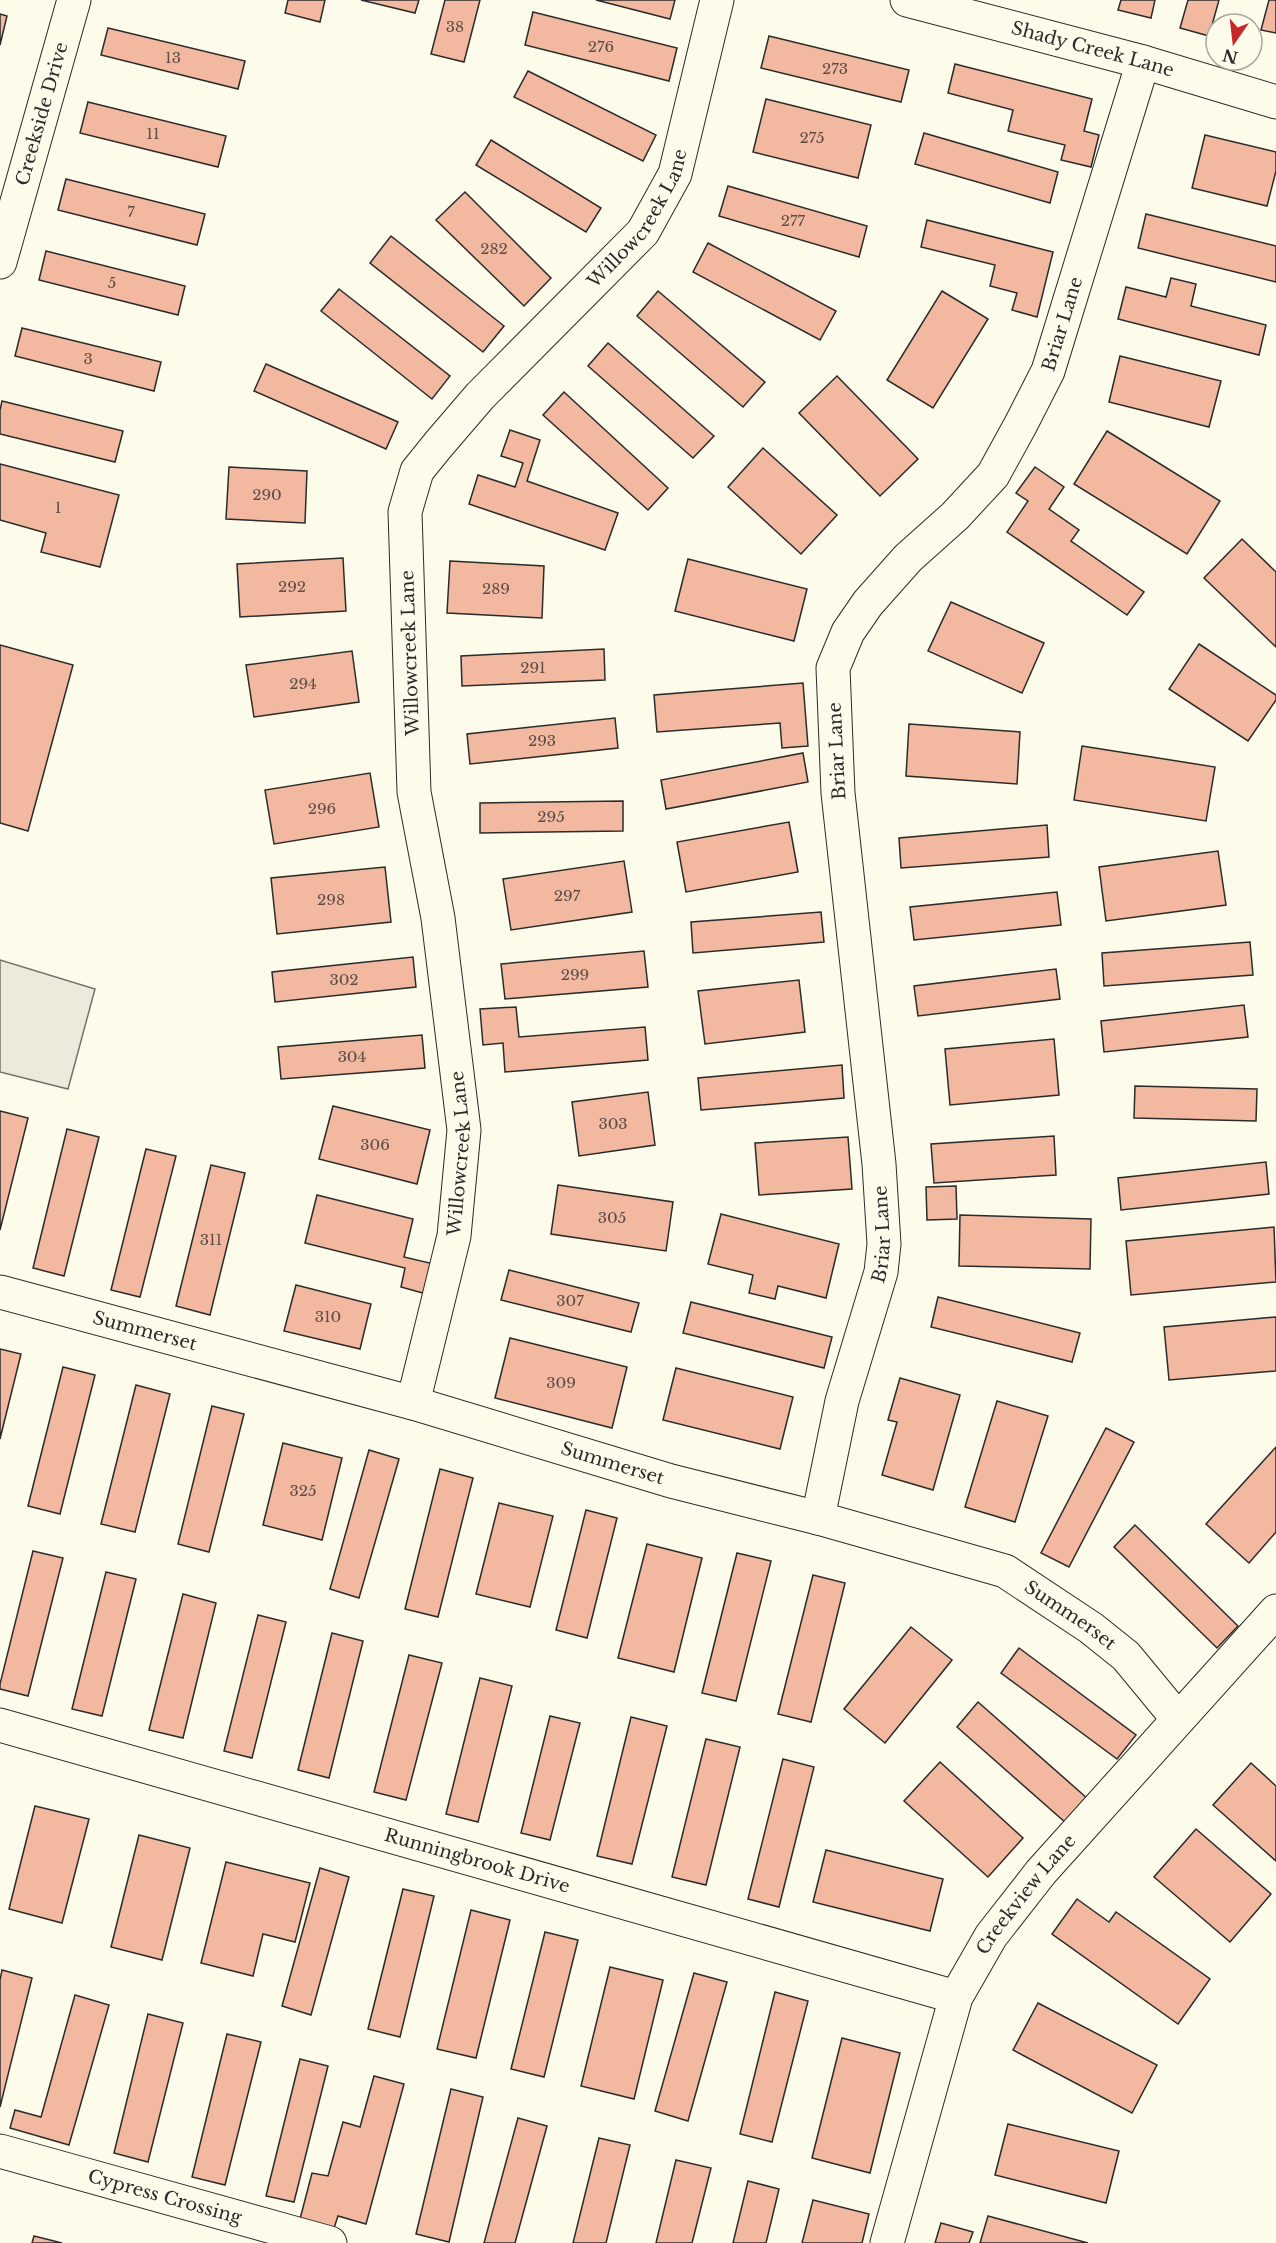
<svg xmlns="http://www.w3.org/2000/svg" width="1276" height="2243" font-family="'Libre Baskerville',serif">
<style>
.green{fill:#ecebdb;stroke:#74746e;stroke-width:1.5}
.building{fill:#f2b8a0;stroke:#2b2b2b;stroke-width:1.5}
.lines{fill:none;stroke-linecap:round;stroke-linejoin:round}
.minor-casing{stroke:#2b2b2b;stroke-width:35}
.minor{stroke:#fdfbea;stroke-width:33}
.labels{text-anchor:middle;stroke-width:4.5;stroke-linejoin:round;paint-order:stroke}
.number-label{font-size:15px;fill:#5d4e48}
.street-label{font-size:18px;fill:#2b2b2b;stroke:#fdfbea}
</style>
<rect width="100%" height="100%" fill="#fdfbea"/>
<polygon class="green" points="0,960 95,989 68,1089 0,1072"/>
<g class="building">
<polygon points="288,0 325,0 320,22 285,13"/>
<polygon points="361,0 419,0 415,13"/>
<polygon points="445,0 480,0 464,62 431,54"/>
<polygon points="596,0 675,0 670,19"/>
<polygon points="1121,0 1155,0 1151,18 1118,10"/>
<polygon points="1188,0 1219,0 1209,36 1180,28"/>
<polygon points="1269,0 1276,0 1276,33 1261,30"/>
<polygon points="533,12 677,48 669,81 525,45"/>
<polygon points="0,14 7,16 0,45"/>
<polygon points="108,28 245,61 238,89 101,55"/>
<polygon points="769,36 909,70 901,102 761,68"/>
<polygon points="955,64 1092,99 1084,131 1099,135 1091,167 1061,160 1065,145 1008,131 1013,110 948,93"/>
<polygon points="528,71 656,135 643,161 514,97"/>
<polygon points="766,99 871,125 858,178 753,152"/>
<polygon points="88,102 226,136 218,167 80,133"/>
<polygon points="924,133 1058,172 1050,203 915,164"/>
<polygon points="1205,135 1276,152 1276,171 1267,206 1192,188"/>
<polygon points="491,140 601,208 586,232 476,165"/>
<polygon points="66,179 205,214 197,245 58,210"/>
<polygon points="728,186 867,226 859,257 719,216"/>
<polygon points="465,192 551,278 524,306 436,220"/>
<polygon points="1146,214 1276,246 1276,282 1138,248"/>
<polygon points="927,220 1053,252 1037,317 1012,310 1017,293 990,286 995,265 921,247"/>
<polygon points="391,236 504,326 483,352 370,263"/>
<polygon points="708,243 836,311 820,340 693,272"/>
<polygon points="46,251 185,286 178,315 39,280"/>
<polygon points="1171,278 1196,284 1191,306 1266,325 1259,355 1118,319 1126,287 1166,297"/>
<polygon points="339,289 450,376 432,399 321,311"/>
<polygon points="658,291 765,382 743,407 637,316"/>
<polygon points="942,291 988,319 933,408 887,380"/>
<polygon points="22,328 161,362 154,391 15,356"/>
<polygon points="608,343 714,436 693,458 588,366"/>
<polygon points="1120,356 1221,381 1209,427 1109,402"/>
<polygon points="266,364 398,422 386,449 254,391"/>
<polygon points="837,376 918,459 880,496 799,413"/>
<polygon points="564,392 668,488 648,510 543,415"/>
<polygon points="2,401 123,431 115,462 0,434 0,410"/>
<polygon points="510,430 540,440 527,481 618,513 605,550 469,504 478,475 515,487 523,463 501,456"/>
<polygon points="1107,431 1220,501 1187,554 1074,484"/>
<polygon points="763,448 837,515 801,554 728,487"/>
<polygon points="0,464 119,495 100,567 41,552 46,533 0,520"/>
<polygon points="229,467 307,471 305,523 226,519"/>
<polygon points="1035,467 1064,487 1049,509 1079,530 1071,541 1144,592 1127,615 1007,532 1028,501 1016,493"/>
<polygon points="1242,539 1276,572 1276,647 1204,578"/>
<polygon points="343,558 346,611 240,617 237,564"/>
<polygon points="688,559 807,589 794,641 675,611"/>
<polygon points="450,561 544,566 542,618 447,613"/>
<polygon points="951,602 1044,643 1022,693 928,651"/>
<polygon points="1199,644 1276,695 1276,700 1248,741 1169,689"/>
<polygon points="0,645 73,665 28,831 0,823"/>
<polygon points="604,649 605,680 462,686 461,656"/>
<polygon points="352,651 359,702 254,717 246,665"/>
<polygon points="803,683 808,746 782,748 780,723 657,732 654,695"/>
<polygon points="615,718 618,748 470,764 467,734"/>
<polygon points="909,724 1020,732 1017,784 906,776"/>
<polygon points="1082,746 1215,767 1206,821 1074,800"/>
<polygon points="803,753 808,782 666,809 661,780"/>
<polygon points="370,773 379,827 274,844 265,790"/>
<polygon points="623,801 623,831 480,833 480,803"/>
<polygon points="789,822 798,872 686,892 677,842"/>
<polygon points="1047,825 1049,857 901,868 899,838"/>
<polygon points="1218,851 1226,905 1106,921 1099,867"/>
<polygon points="624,861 632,912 511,930 503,879"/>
<polygon points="385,867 391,922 277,934 271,878"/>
<polygon points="1057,892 1061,925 914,940 910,907"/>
<polygon points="821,912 824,942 693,953 691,922"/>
<polygon points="1250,942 1253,975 1104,986 1102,953"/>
<polygon points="644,951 648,987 505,999 501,964"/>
<polygon points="413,957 416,987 275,1002 272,972"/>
<polygon points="1056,969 1060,999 918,1016 914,986"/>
<polygon points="799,980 805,1032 705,1044 698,991"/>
<polygon points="1244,1005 1248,1037 1104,1052 1101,1021"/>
<polygon points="516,1007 519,1037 645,1027 648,1060 505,1072 503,1043 483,1045 480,1009"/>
<polygon points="422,1035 425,1068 281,1079 278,1047"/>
<polygon points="1054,1039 1059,1095 950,1105 945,1049"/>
<polygon points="842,1065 844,1098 701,1110 698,1078"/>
<polygon points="1135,1086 1257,1089 1256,1121 1134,1118"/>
<polygon points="648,1092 655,1145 579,1156 572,1102"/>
<polygon points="333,1106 430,1130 417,1184 319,1159"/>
<polygon points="0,1111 28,1118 0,1230"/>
<polygon points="67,1129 99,1137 64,1276 33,1268"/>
<polygon points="1054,1136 1056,1175 934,1183 931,1144"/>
<polygon points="848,1137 852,1189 759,1195 755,1143"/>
<polygon points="146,1149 176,1156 140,1297 111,1290"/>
<polygon points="1266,1162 1269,1194 1121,1210 1118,1178"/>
<polygon points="211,1165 245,1173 210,1315 176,1306"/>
<polygon points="558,1185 673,1202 666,1251 551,1234"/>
<polygon points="956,1186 957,1219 927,1220 926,1187"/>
<polygon points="317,1195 413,1219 404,1257 438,1265 430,1295 401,1287 405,1268 305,1243"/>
<polygon points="721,1214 839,1244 826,1298 778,1286 775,1299 749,1293 753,1275 708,1264"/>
<polygon points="960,1215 1091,1219 1090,1269 959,1266"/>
<polygon points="1274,1227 1276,1282 1131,1295 1126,1241"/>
<polygon points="509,1270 639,1303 631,1332 501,1300"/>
<polygon points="296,1285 371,1304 360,1349 284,1331"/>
<polygon points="938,1297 1080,1333 1072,1362 931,1327"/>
<polygon points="691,1302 832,1337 824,1368 683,1333"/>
<polygon points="1276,1317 1276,1371 1169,1380 1164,1327"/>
<polygon points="510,1338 627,1367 612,1428 495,1398"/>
<polygon points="0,1349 21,1354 0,1439"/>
<polygon points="63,1367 95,1375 60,1514 28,1506"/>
<polygon points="676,1368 793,1397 780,1449 663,1420"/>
<polygon points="900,1378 960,1395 933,1490 882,1475 897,1422 888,1420"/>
<polygon points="136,1385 170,1394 135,1532 101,1524"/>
<polygon points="997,1401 1048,1416 1015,1522 965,1507"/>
<polygon points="212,1406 244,1414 209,1552 178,1544"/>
<polygon points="1106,1428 1134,1442 1069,1567 1041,1553"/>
<polygon points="283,1443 342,1458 322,1540 263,1525"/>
<polygon points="1276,1447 1276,1532 1249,1563 1206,1524"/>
<polygon points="369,1450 399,1459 359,1598 330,1589"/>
<polygon points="440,1469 473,1478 438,1617 405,1609"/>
<polygon points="499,1503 553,1516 530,1607 476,1594"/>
<polygon points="586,1510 617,1518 587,1638 556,1630"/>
<polygon points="1135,1525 1238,1626 1217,1648 1114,1547"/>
<polygon points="647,1544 702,1558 674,1672 618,1658"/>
<polygon points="33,1551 63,1558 28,1696 0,1689 0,1684"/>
<polygon points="737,1553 771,1561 736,1701 702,1693"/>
<polygon points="106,1572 136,1579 102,1716 72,1709"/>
<polygon points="813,1575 845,1583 811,1722 778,1714"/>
<polygon points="183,1594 216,1603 183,1738 149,1730"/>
<polygon points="258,1615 286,1622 252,1758 224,1751"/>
<polygon points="911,1627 952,1660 885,1743 844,1709"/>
<polygon points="332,1633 363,1641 329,1778 298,1770"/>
<polygon points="1019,1648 1136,1735 1117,1759 1001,1673"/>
<polygon points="409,1655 442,1663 406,1800 374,1792"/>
<polygon points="480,1678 512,1686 478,1822 446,1814"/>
<polygon points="978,1702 1088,1799 1066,1823 957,1727"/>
<polygon points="550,1716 580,1723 550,1840 521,1833"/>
<polygon points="631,1717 667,1726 632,1864 597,1856"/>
<polygon points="706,1739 740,1747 706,1885 672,1877"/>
<polygon points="783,1759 814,1767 779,1907 748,1899"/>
<polygon points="940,1762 1023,1838 988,1877 904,1801"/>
<polygon points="1251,1763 1276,1786 1276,1861 1213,1805"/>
<polygon points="35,1806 89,1819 62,1923 9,1909"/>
<polygon points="1196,1829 1271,1894 1230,1942 1154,1877"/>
<polygon points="139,1835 190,1848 162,1960 111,1947"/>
<polygon points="826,1850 943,1879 930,1931 813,1902"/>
<polygon points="226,1862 310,1883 295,1942 263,1934 253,1976 201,1963"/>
<polygon points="320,1868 349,1877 311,2015 282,2006"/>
<polygon points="403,1889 434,1896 400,2037 368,2029"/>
<polygon points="1077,1899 1109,1922 1116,1912 1210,1979 1178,2024 1052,1934"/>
<polygon points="471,1910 510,1920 476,2058 437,2049"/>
<polygon points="545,1932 578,1940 544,2077 511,2069"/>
<polygon points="610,1967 663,1980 634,2099 581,2086"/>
<polygon points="2,1970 32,1978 0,2107 0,1980"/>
<polygon points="694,1973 727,1982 688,2121 655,2111"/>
<polygon points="775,1992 808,2001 772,2142 740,2134"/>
<polygon points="75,1995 109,2005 69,2145 10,2128 15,2110 41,2117"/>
<polygon points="1038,2003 1157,2065 1132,2113 1013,2050"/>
<polygon points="148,2014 183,2023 148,2162 114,2153"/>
<polygon points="227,2034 261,2042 225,2185 192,2177"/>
<polygon points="842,2038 900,2053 870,2173 812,2158"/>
<polygon points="300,2059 328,2066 294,2202 266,2196"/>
<polygon points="374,2076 404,2084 366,2224 338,2216 334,2228 300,2219 312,2173 328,2176 343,2122 360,2127"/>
<polygon points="451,2089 483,2097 449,2242 416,2234"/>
<polygon points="518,2118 547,2126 515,2243 484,2243"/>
<polygon points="1008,2124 1119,2151 1106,2203 995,2175"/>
<polygon points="599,2138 630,2145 606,2243 573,2243"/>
<polygon points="676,2160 711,2168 692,2243 656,2243"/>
<polygon points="748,2181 779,2189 766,2243 733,2243"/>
<polygon points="813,2200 869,2214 862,2243 802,2243"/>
<polygon points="988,2216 1088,2243 980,2243"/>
<polygon points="941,2223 973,2232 969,2243 935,2243"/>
<polygon points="34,2236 62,2243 32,2243"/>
</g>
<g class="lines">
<g class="minor-casing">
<g id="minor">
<path id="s1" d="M907,0L1143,62L1276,102"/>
<path id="s2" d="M0,262L74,0"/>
<path id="s3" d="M0,1292L413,1403L671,1481L818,1518L1005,1571L1091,1628L1126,1656L1178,1719"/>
<path id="s4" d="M413,1403L454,1236L464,1130L438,918L414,792L405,512L417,471L438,445L480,396L643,232L675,174L717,0"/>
<path id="s5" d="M818,1518L842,1401L881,1272L884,1244L879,1164L838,793L833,668L848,632L868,603L908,558L955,516L993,475L1021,424L1048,371L1143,62"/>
<path id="s6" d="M0,1725L956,1997"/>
<path id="s7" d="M0,2151L330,2243"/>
<path id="s8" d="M887,2243L956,1997L991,1936L1041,1872L1276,1611"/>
</g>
</g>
<use href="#minor" class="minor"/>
</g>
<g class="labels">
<g class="number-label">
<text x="455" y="32">38</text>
<text x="601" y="52">276</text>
<text x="173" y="63">13</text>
<text x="835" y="74">273</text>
<text x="153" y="139">11</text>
<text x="812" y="143">275</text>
<text x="131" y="217">7</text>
<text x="793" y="226">277</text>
<text x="494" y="254">282</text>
<text x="112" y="288">5</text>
<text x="88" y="364">3</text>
<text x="267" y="500">290</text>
<text x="58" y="513">1</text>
<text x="292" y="592">292</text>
<text x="496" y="594">289</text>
<text x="533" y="673">291</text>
<text x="303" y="689">294</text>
<text x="542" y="746">293</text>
<text x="322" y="814">296</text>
<text x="551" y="822">295</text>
<text x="567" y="901">297</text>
<text x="331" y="905">298</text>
<text x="575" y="980">299</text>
<text x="344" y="985">302</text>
<text x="352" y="1062">304</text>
<text x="613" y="1129">303</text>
<text x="375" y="1150">306</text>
<text x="612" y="1223">305</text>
<text x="211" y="1245">311</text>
<text x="570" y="1306">307</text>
<text x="328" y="1322">310</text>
<text x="561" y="1388">309</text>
<text x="303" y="1496">325</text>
</g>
<g class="street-label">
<text dy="6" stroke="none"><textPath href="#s1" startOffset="192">Shady Creek Lane</textPath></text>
<text dy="6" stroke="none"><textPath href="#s2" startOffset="154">Creekside Drive</textPath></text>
<text dy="6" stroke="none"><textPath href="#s4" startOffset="1281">Willowcreek Lane</textPath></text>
<text dy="6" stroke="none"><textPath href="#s5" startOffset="1281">Briar Lane</textPath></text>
<text transform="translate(410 653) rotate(-92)" y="6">Willowcreek Lane</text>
<text transform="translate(837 751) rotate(-93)" y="6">Briar Lane</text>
<text dy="6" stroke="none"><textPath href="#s4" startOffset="255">Willowcreek Lane</textPath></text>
<text dy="6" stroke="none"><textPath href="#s5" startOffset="292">Briar Lane</textPath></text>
<text dy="6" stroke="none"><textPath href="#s3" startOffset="150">Summerset</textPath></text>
<text dy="6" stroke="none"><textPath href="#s3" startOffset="636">Summerset</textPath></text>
<text dy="6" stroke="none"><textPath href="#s3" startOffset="1122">Summerset</textPath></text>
<text dy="6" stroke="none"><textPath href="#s6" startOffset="496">Runningbrook Drive</textPath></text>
<text dy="6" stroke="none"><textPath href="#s8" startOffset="380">Creekview Lane</textPath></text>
<text dy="6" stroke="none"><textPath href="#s7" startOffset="171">Cypress Crossing</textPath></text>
</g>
</g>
<g transform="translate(1234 42) rotate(194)"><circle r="28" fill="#fdfbea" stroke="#a9a89e" stroke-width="1.5"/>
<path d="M0-4.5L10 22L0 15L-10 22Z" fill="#c62828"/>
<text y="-9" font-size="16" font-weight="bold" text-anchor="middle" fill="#2b2b2b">N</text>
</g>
</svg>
